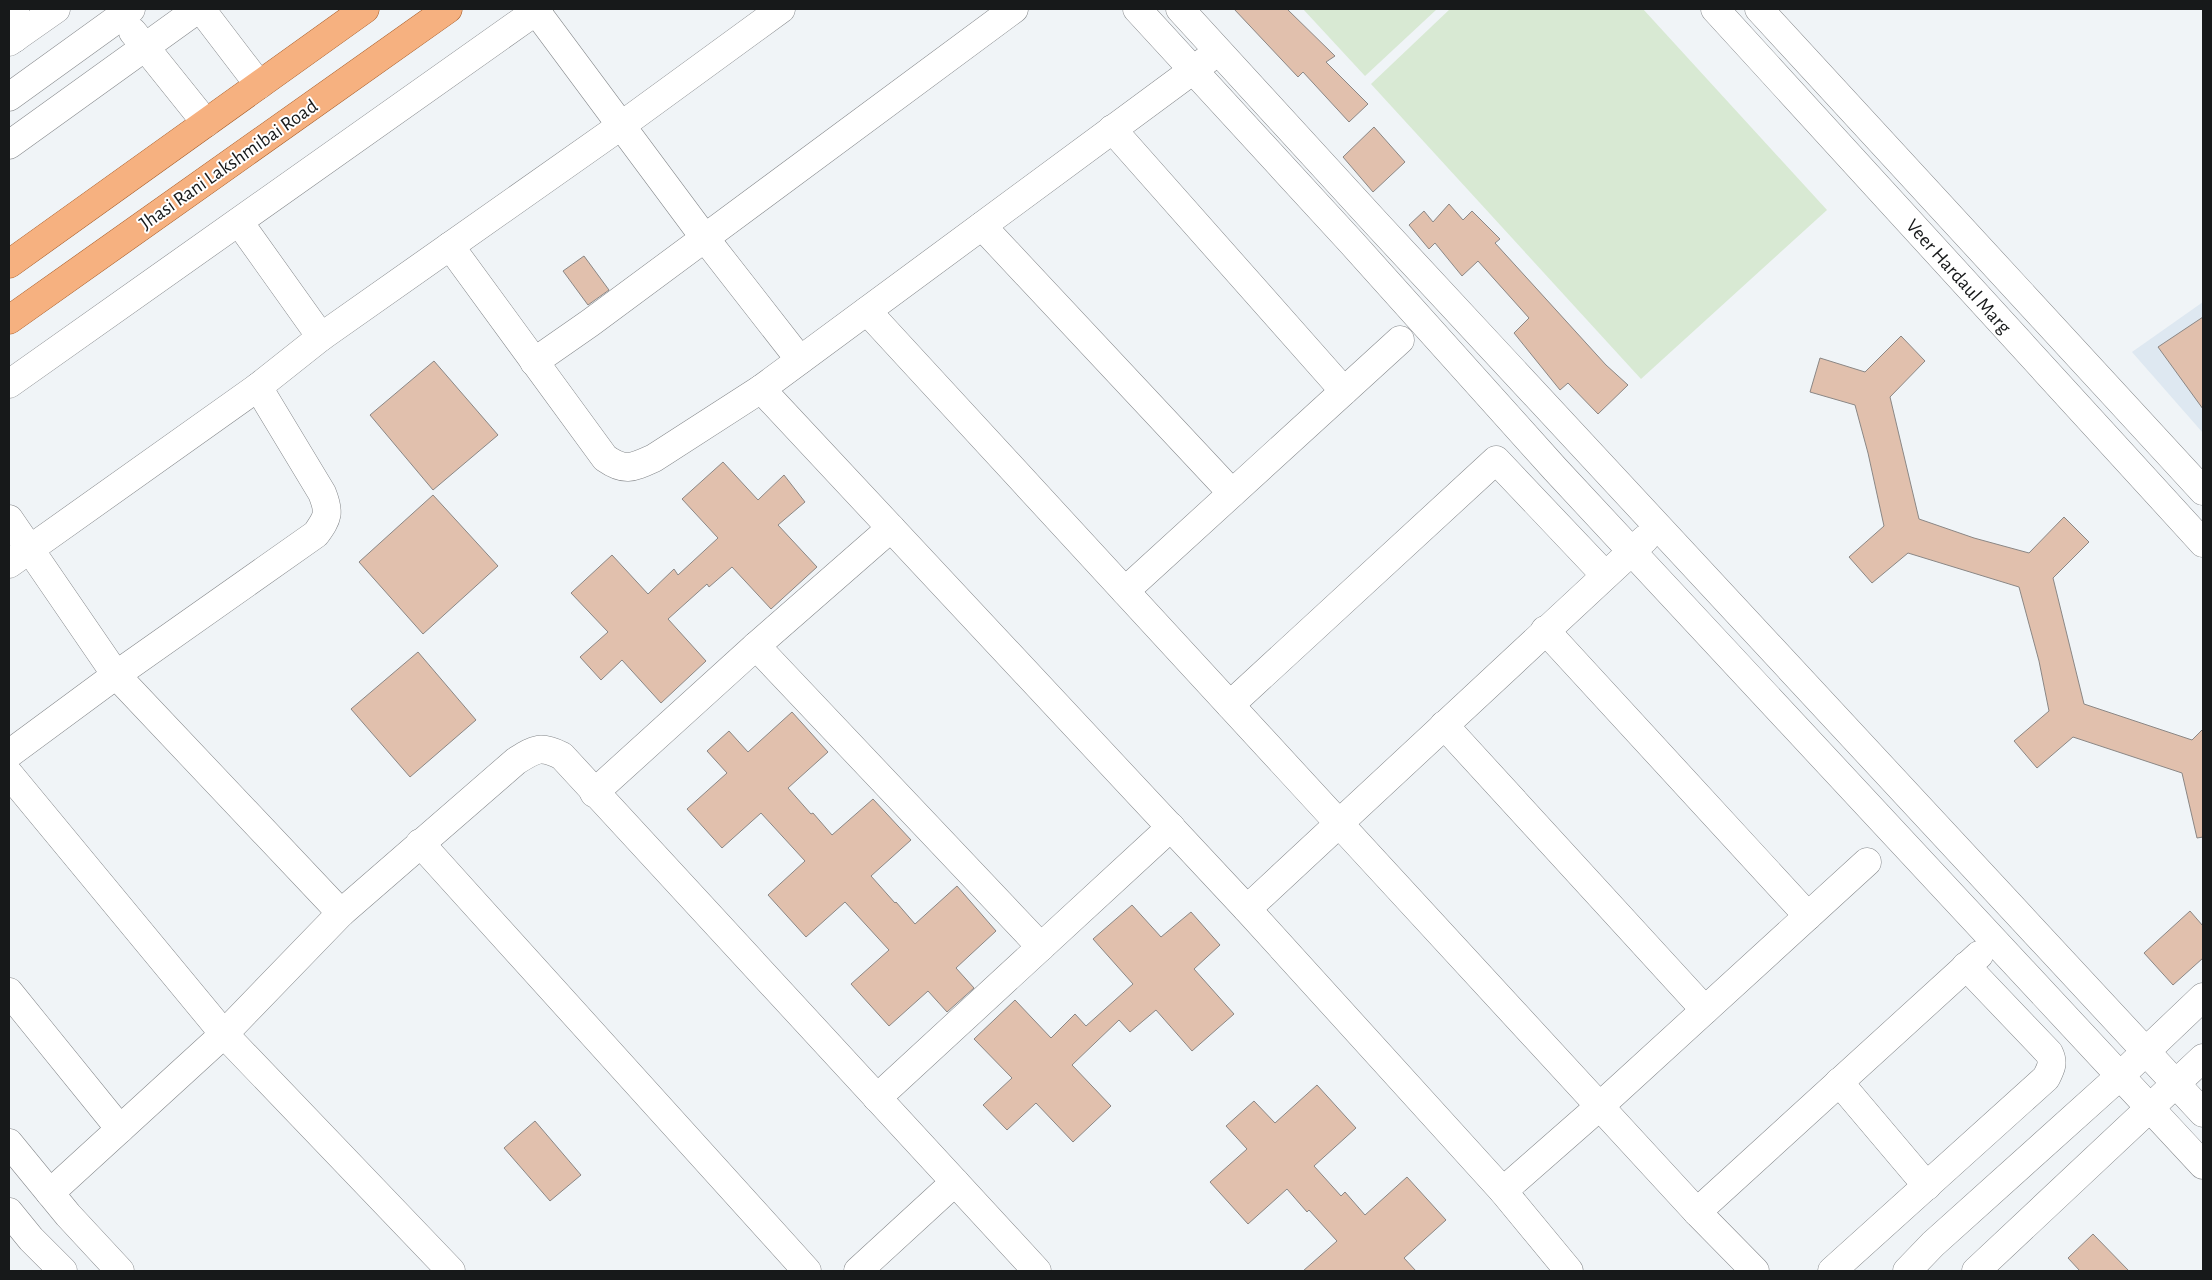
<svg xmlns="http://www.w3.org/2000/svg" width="2212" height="1280" font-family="'Alegreya Sans',sans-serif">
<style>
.built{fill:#dee8f1}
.green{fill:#d8e9d3}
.building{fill:#e1c0ad;stroke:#8b8785}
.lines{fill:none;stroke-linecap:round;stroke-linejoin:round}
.minor-casing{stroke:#86898c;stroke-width:29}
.major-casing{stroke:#a45a26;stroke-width:29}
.minor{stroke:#fff;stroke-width:28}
.major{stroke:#f6b180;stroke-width:28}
.labels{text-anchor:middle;stroke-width:4;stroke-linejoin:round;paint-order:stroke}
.street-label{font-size:20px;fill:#17191a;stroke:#fff}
</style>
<rect width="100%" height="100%" fill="#f0f4f7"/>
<polygon class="built" points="2203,302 2203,433 2132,352"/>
<g class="green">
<polygon points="1303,9 1437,9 1365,76"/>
<polygon points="1450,9 1643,9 1827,210 1641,379 1371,84"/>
</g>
<g class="building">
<polygon points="1234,9 1287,9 1335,56 1326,62 1368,104 1349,122 1303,72 1298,77"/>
<polygon points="1374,127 1405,162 1373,192 1343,157"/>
<polygon points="1449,204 1463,220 1472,211 1500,239 1495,243 1606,365 1628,385 1598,414 1568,383 1560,390 1514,333 1529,318 1478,261 1462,276 1435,243 1429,249 1409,225 1424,211 1433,222"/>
<polygon points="584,256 609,290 588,305 563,271"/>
<polygon points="2203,317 2203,409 2158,347"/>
<polygon points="1901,336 1925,361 1890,397 1919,519 1974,538 2029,553 2064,517 2089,542 2053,578 2084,704 2192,740 2203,729 2203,837 2197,838 2182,773 2073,737 2037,768 2014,741 2049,711 2039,661 2019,587 1908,553 1872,583 1849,557 1884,526 1868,453 1855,405 1810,392 1820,358 1865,372"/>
<polygon points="434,361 498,435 433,490 370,415"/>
<polygon points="723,462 758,500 784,475 805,502 778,525 817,567 771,609 732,567 709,587 707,584 668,619 706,661 661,703 622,660 601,680 580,657 608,632 571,593 612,555 648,594 674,569 678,575 718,538 682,499"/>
<polygon points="433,495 498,566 423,634 359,562"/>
<polygon points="418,652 476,720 410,777 351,709"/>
<polygon points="792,712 828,752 788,788 811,814 813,813 832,835 873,799 911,840 871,876 895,903 896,902 915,924 957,886 996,931 956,968 974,988 947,1012 928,991 889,1026 851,984 889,950 845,902 806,937 768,895 805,861 761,813 722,848 687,809 727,773 707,751 729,731 748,752"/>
<polygon points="1132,905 1161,937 1191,912 1220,945 1194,969 1234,1014 1192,1051 1156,1010 1130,1032 1119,1020 1072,1065 1111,1106 1073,1142 1036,1103 1007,1130 983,1105 1012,1078 974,1039 1015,1000 1051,1038 1075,1014 1086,1026 1133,984 1093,939"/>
<polygon points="2190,911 2203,926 2203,958 2173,985 2144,953"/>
<polygon points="1317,1085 1356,1128 1314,1166 1341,1196 1345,1192 1365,1215 1407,1177 1446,1220 1404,1258 1416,1271 1303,1271 1337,1241 1309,1210 1307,1212 1287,1189 1248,1224 1210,1182 1247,1149 1226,1126 1254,1101 1275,1123"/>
<polygon points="535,1121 581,1175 550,1201 504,1148"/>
<polygon points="2093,1234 2129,1271 2080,1271 2068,1258"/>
</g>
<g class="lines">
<g class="minor-casing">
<g id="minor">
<polyline points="15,9 15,38"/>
<polyline points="201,9 259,85"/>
<polyline points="1137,9 1352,243 1555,469 2203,1165"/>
<polyline points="1180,9 1376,223 2203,1113"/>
<polyline points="1715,9 2203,543"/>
<polyline points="1759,9 2203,491"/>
<polyline points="536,11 704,237 800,360"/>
<polyline points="133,32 206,123"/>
<polyline points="9,42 56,9"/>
<polyline points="9,97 131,9"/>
<polyline points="1112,129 1344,391"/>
<polyline points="9,145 198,9"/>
<polyline points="239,222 321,337"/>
<polyline points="982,226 1232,493"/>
<path d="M450,246L605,458C625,472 632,468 654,458L761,389L1208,59"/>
<polyline points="867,311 1697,1212 1755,1271"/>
<polyline points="534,362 590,323 1014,9"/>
<polyline points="9,384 539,9"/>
<polyline points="761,389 1247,909 1503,1191 1569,1271"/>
<polyline points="9,519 116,675 341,913"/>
<polyline points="9,564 258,387 321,337 622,125 781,9"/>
<polyline points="1125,591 1400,340"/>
<polyline points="1545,630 1808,916"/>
<polyline points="756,646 1041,947"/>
<polyline points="1230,705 1496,460 1605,575"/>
<polyline points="1444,725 1705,1010"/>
<path d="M9,754L116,675L316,534C328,517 330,513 322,493L258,387"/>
<polyline points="9,774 224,1034 451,1271"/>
<polyline points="594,793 756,646 891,528"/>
<polyline points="420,843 807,1271"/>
<polyline points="1247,909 1645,539"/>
<polyline points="9,992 120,1129"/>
<polyline points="1839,1082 1927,1186"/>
<polyline points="877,1098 1171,827"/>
<polyline points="9,1143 68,1215 120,1271"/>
<polyline points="1503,1191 1600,1106 1867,862"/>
<path d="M50,1193L224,1034L341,913L516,761C535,749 540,745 562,756L1037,1271"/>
<polyline points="9,1212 31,1239 63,1271"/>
<polyline points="1697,1212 1979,955"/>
<polyline points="858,1271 955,1182"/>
<path d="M1832,1271L2046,1078C2051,1068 2054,1063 2049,1053L1966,966"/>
<polyline points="1907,1271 1933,1244 2121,1075 2203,997"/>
<polyline points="1976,1271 2203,1058"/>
</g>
</g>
<g class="major-casing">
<g id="major">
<polyline points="9,264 365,9"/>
<polyline points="9,320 448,9"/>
</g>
</g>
<use href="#minor" class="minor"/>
<use href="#major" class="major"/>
</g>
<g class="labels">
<g class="street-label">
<text transform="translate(228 164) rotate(-35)" y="7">Jhasi Rani Lakshmibai Road</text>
<text transform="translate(1959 276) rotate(48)" y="7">Veer Hardaul Marg</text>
</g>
</g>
<rect width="2212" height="1280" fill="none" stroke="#17191a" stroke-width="20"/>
</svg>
